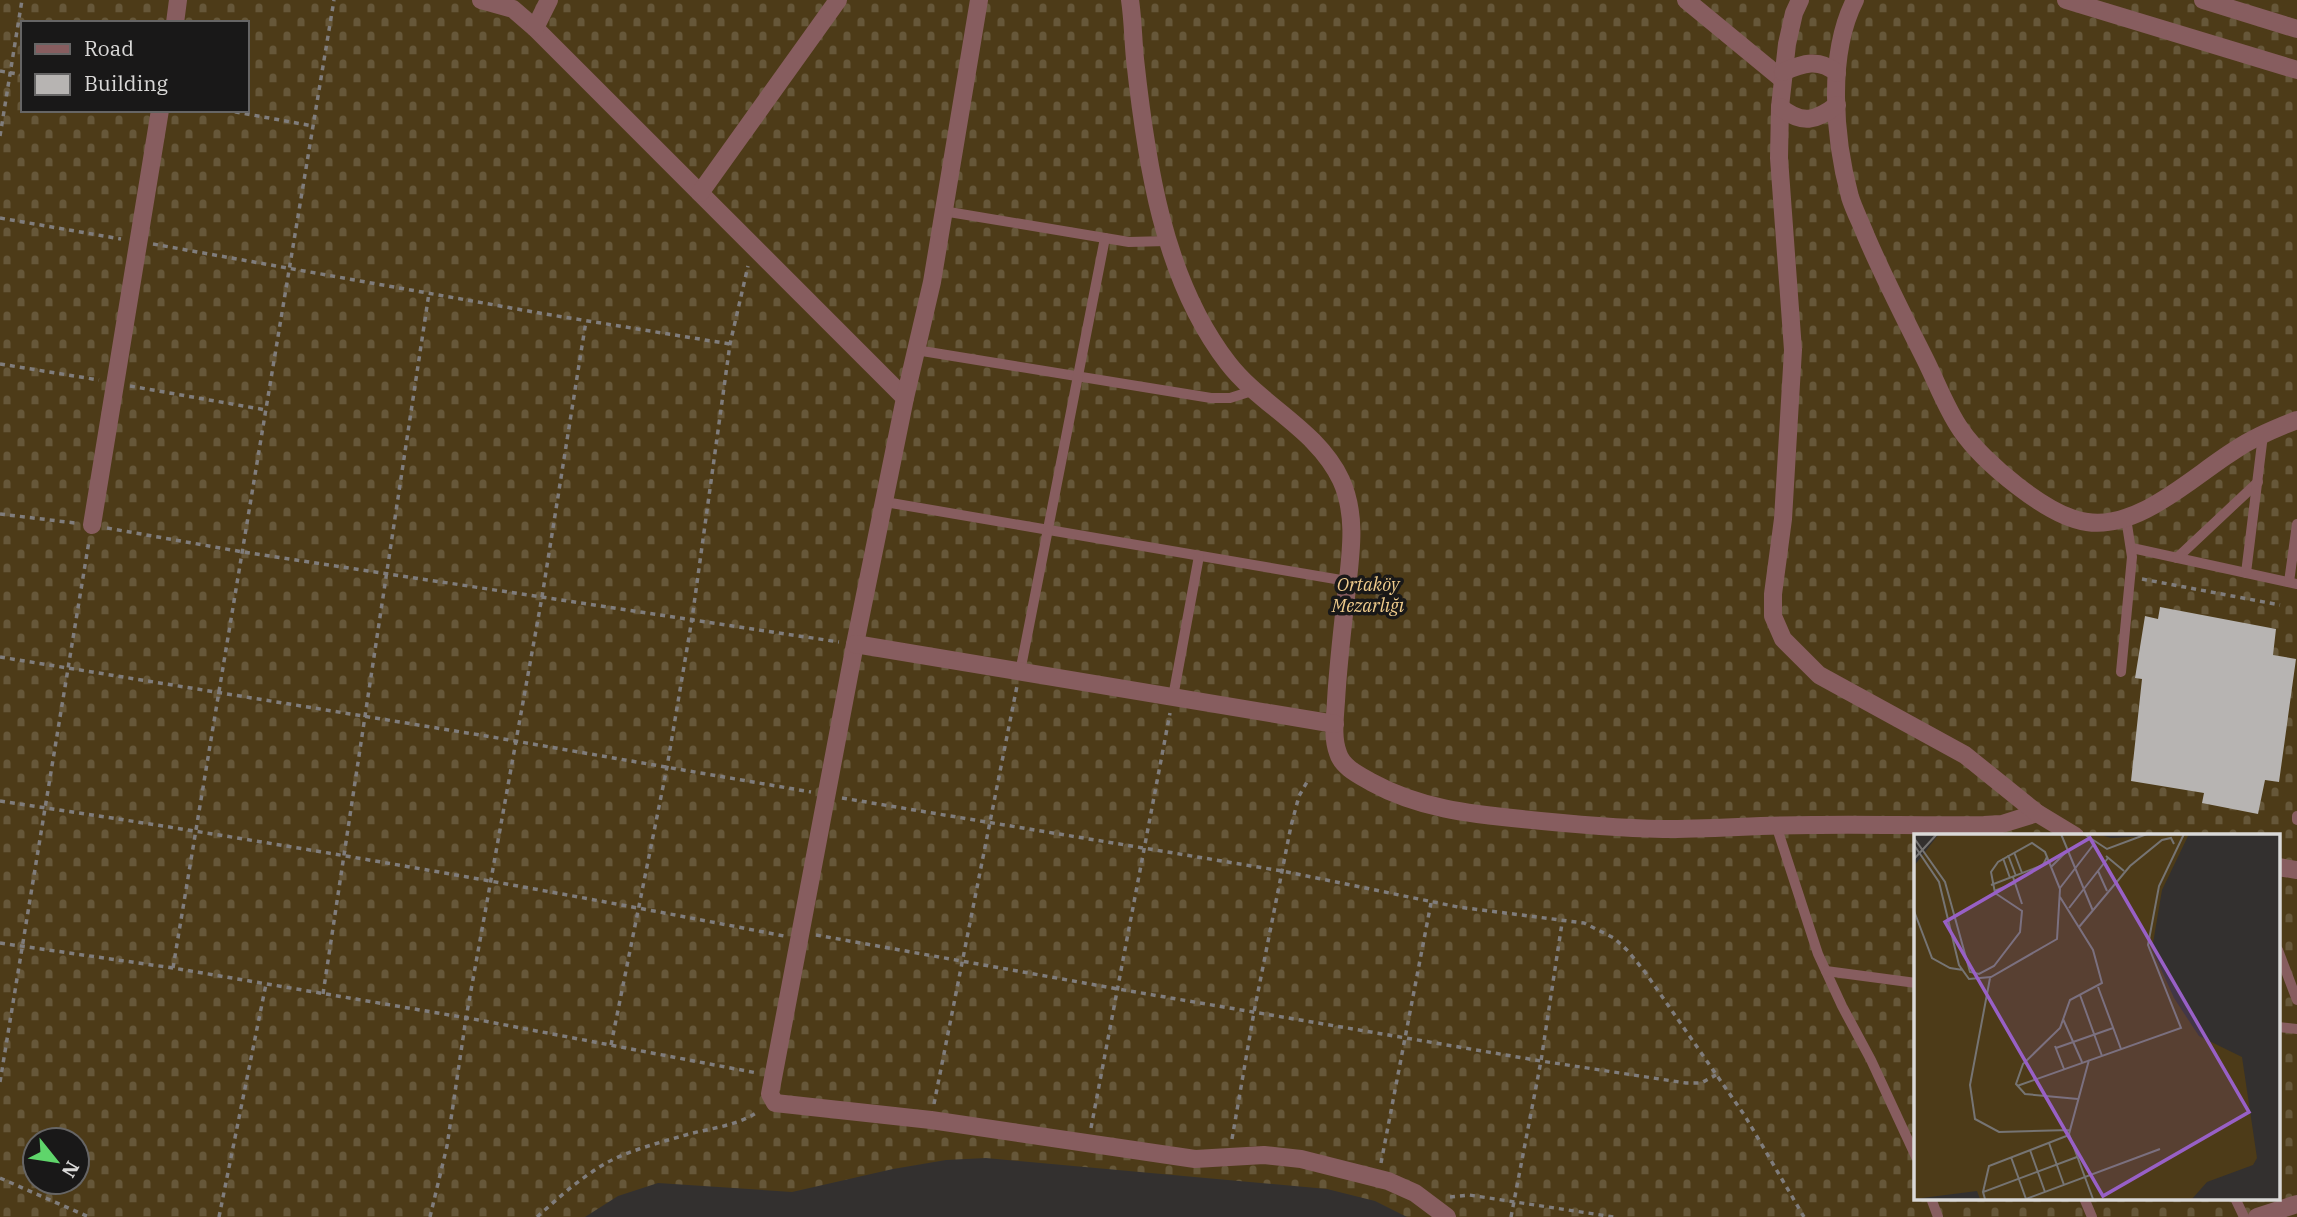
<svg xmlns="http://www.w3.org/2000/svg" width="2297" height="1217" font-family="'IBM Plex Serif',serif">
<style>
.cemetery{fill:url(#cemetery-stones);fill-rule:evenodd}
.building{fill:#b7b4b2}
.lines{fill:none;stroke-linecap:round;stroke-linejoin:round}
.path{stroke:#807d7c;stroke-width:3.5;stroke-dasharray:5 5;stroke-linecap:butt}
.lane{stroke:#875d5f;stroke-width:10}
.street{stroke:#875d5f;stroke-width:18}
.labels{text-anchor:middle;stroke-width:7;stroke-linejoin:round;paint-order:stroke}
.park-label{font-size:18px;font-style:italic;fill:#f1cd8d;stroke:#191818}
.inset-road{fill:none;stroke:#767473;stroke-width:2}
.view{fill:#9860c6;fill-opacity:0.15;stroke:#9860c6;stroke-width:3.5}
.inset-edge{fill:none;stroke:#dad9d8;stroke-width:3.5}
</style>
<defs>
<pattern id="cemetery-stones" width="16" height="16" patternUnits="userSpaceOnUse" patternTransform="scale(1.75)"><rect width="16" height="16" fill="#4d3b18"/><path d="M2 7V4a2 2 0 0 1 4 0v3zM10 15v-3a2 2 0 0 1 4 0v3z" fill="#665739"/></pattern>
</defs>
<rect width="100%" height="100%" fill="#33302f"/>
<path class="cemetery" d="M0,0H2297V1217H1407L1375,1201L1327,1189L986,1158L946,1160L893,1169L792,1192L658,1183L618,1196L585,1217H0ZM23,23H247V110H23ZM1916,836H2278V1198H1916ZM35,1140H77V1182H35Z"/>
<polygon class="building" points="2160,607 2276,629 2273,655 2296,659 2279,782 2265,780 2258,814 2202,803 2204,793 2131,781 2142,679 2135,678 2145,616 2158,619"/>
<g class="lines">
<g class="path">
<polyline points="0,71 23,75"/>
<polyline points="225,110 313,126"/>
<polyline points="0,136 22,0"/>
<polyline points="0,218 121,239"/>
<polyline points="153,244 545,314 730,344"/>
<polyline points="0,364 99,380"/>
<polyline points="130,386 266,410"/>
<polyline points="0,514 75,523"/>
<polyline points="107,528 243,552 839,642"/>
<polyline points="2142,579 2280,605"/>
<polyline points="0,657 486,736 811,792"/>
<polyline points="842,798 1282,871 1458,907 1584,923 1614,938 1628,951 1645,972 1745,1116 1804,1217"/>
<path d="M0,801C262,840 524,885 784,936"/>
<polyline points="816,935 1118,989 1541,1061 1686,1083 1701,1083 1716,1075"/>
<polyline points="0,943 173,968 479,1020 757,1073"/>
<polyline points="173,968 334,0"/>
<polyline points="323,994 429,293"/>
<polyline points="611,1045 667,767 692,619 730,344 748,266"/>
<polyline points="0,1082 89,541"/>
<polyline points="934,1104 1017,686"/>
<polyline points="1091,1128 1170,713"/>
<polyline points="1232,1139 1254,1012 1291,826 1299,796 1307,782"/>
<polyline points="1381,1163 1431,903"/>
<polyline points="0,1178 89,1217"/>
<polyline points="1450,1197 1469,1195 1614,1217"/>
<polyline points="219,1217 266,984"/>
<polyline points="430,1217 447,1146 466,1018 542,597 586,321"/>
<path d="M537,1217C555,1201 572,1185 592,1172C618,1153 652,1145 682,1136C708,1128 736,1127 759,1111"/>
<polyline points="1511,1217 1541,1061 1562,923"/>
</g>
<g class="lane">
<polyline points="943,211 1129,242 1167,241"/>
<polyline points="916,350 1211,398 1230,398 1255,390"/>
<polyline points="885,502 1347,581"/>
<polyline points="2132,548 2297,584"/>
<polyline points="2177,558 2258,482"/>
<polyline points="2246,573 2263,435"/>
<polyline points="2289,582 2297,524"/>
<polyline points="1020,672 1105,238"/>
<polyline points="2121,672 2132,557 2126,518"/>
<polyline points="1173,697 1199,556"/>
<polyline points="2297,816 2297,820"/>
<polyline points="1776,825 1818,954 1842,1006 1871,1060 1916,1157"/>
<polyline points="2278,950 2297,1000"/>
<polyline points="1826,971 1916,983"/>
<polyline points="2278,1027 2297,1029"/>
<polyline points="1931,1198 1938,1217"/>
<polyline points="2084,1198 2092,1217"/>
<polyline points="2235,1198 2244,1217"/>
</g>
<g class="street">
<polyline points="481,0 513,9 535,28 905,398"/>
<polyline points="979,0 932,282 905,398 855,644 770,1094 775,1103 931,1120 1195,1159 1264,1155 1301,1159 1388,1181 1415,1193 1447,1217"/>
<path d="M1130,0C1133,20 1133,39 1135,59C1146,161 1163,279 1228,363C1261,406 1317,429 1341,480C1358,517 1350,558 1346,597C1342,632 1338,666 1336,701C1335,718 1332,737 1338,753C1342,767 1359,775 1371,782C1418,808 1469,814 1522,819C1569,824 1616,828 1663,829C1713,829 1763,825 1812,825C1870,824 1927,826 1984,825L2002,824L2037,813"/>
<polyline points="1686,0 1782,79"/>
<polyline points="1800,0 1794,13 1787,44 1780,107 1779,158 1793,350 1783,519 1773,594 1773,616 1783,639 1819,675 1965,755 2037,813 2075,836"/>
<path d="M1855,0C1827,55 1834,138 1850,197C1854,210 1861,223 1866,236C1883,276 1903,315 1923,355C1935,378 1946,409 1961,430C1983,462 2048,517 2087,522C2139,530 2193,476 2235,450C2254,437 2276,428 2297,420"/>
<polyline points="2066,0 2297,70"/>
<polyline points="2203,0 2297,29"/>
<polyline points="175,23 178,0"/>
<polyline points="535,28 549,0"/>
<path d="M1783,72C1803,63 1819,58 1837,73"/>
<path d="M1780,107C1802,125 1816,121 1837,105"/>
<polyline points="700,193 838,0"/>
<polyline points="92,525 160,110"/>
<polyline points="855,644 1335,724"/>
<polyline points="2278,867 2297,870"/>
<polyline points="2257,1217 2297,1204"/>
</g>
</g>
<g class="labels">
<g class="park-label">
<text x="1368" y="591">Ortaköy<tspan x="1368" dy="21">Mezarlığı</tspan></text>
</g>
</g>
<g transform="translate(1914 834)">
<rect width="366" height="366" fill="#33302f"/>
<path d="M25,0H183L197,4L275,0L248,56L238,115L260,164L285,202L328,223L343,324L339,331L293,348L278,365H66L63,357L0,365V32Z" fill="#4d3b18"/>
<path class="inset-road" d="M147,0L179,77M170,0L193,15L233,0M0,4L31,48L56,138L65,140L80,132L106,98L108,77L81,59L77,38L84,28L118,9L131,18L146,55L143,105L77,143L55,145L45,131L25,48L0,11M100,18L108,39M94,21L102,42M192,22L210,37M89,24L96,44M0,25L23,0M137,33L154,16M184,37L193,57M99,43L108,70M77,51L129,31L133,23M146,54L180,10M80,57L101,49M146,63L179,116L188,149L156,166L146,194L109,230L102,250L111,260L164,265M155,74L194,24M0,77L18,124L36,134L49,136M165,93L216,32L248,6L257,4L260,10M76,144L56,251L61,285L85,298L156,296M184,153L207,215M166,161L188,222M149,185L168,228M141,212L150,235M142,214L199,194M175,226L155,300L179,365M103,252L267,194L234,111L245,52L270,0M135,309L150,351M116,316L131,358M97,323L112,365M69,358L75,332L155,301M71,365L69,358L163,323M112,365L246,315"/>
<path class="view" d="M176,4L335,278L189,362L31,88Z"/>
<rect width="366" height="366" class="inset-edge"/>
</g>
<rect x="21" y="21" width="228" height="91" fill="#191818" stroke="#666565" stroke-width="2"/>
<rect x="35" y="44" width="35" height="10" fill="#875d5f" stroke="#666565" stroke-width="2"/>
<text x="84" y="56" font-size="21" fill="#dad9d8">Road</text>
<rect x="35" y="74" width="35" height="21" fill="#b7b4b2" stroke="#666565" stroke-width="2"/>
<text x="84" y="91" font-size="21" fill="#dad9d8">Building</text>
<g transform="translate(56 1161) rotate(120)"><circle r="33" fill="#191818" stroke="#666565" stroke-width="2"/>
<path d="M0-5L12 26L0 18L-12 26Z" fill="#5fd56b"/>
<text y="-10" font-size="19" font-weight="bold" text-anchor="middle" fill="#dad9d8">N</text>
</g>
</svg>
